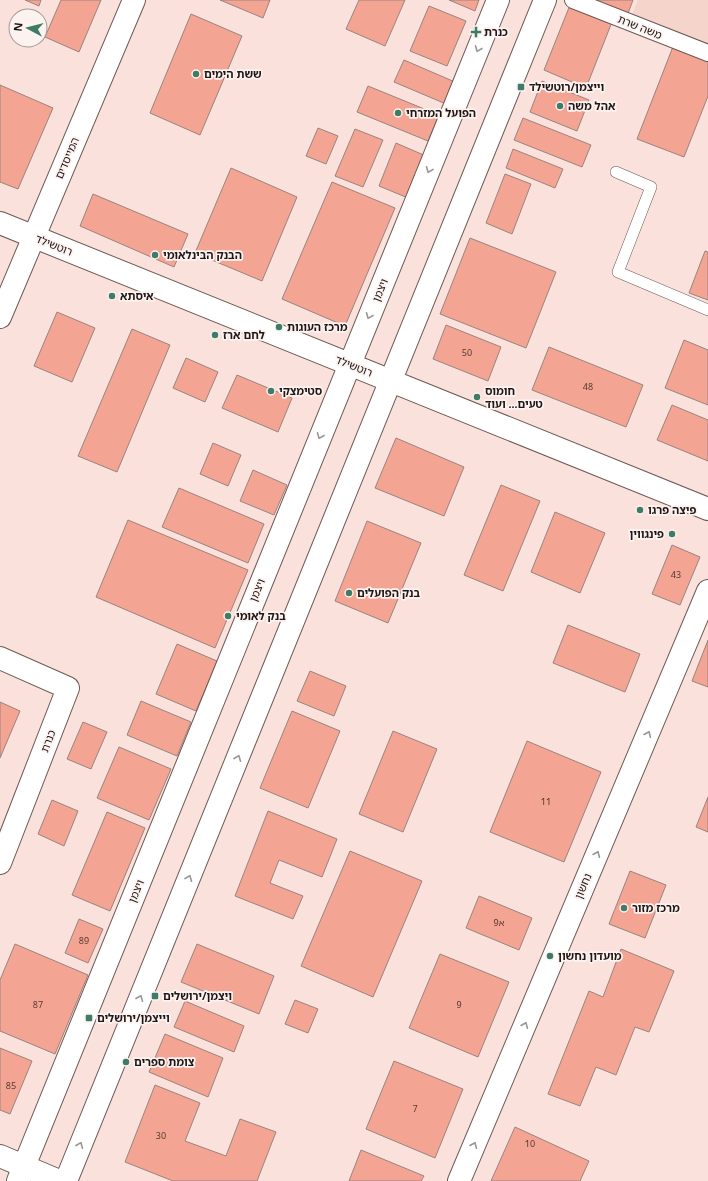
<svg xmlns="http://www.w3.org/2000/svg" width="708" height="1181" font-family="Georgia,'Noto Sans Hebrew',serif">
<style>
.built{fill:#f5d4cc}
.building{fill:#f3a492;stroke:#9a847e}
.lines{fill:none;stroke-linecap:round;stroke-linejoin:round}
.service-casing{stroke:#6e5955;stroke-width:12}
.pedestrian-casing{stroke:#6e5955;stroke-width:18}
.minor-casing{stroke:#6e5955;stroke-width:24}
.tertiary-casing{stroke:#6e5955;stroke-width:24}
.secondary-casing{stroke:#6e5955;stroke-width:24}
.service{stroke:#fff;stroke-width:11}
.pedestrian{stroke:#fff;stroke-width:16}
.minor{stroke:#fff;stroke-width:22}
.tertiary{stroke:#fff;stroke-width:22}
.secondary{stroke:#fff;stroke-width:22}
.oneway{stroke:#9a9696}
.poi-dot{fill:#3f7c68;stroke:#fcf2f0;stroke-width:1.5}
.labels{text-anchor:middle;stroke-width:3.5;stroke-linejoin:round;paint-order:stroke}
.number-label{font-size:9px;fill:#543a34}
.street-label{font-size:11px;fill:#1f1615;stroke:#fcf2f0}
.poi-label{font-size:11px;font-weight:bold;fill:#1f1615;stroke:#fcf2f0;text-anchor:start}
</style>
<rect width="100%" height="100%" fill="#fae1db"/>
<polygon class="built" points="638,0 708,0 708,53 629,22"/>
<g class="building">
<polygon points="25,0 41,0 39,6"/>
<polygon points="61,0 101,0 79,52 45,37"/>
<polygon points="220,0 270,0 263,18"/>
<polygon points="359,0 405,0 385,46 346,29"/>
<polygon points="449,0 479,0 475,11"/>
<polygon points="587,0 633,0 627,16"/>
<polygon points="570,5 612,22 586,88 544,70"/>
<polygon points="429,6 466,21 447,66 410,51"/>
<polygon points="191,14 242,36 200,135 150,113"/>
<polygon points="674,44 708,58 708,96 684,157 637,139"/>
<polygon points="404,60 455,82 446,104 394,82"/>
<polygon points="542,81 589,100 577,131 530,112"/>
<polygon points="0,85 53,108 18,189 0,182"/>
<polygon points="368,86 439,115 428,141 357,112"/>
<polygon points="523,118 591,145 582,167 514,140"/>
<polygon points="318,128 338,136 326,164 306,156"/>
<polygon points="355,129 383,140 363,187 335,176"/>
<polygon points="396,143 426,156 408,198 379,186"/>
<polygon points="513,149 563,169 555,188 506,168"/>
<polygon points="231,168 297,197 262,281 195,253"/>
<polygon points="505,174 531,184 512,234 486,223"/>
<polygon points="332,182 395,208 345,326 282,299"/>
<polygon points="93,194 188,234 174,267 80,226"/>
<polygon points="470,238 556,272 526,348 440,314"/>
<polygon points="705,251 708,252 708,300 689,293"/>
<polygon points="57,312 95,328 72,382 34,366"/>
<polygon points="446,325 501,347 488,381 433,359"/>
<polygon points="132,329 170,345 117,472 78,456"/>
<polygon points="684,340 708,350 708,405 665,388"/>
<polygon points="549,347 643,385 626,427 532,390"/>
<polygon points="186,358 218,372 205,402 173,388"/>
<polygon points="237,375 292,398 278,432 222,408"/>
<polygon points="672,405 708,420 708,461 657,440"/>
<polygon points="396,438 464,467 444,516 375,488"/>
<polygon points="213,443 241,455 228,486 200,474"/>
<polygon points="253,470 287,485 274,515 240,501"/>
<polygon points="501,485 540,501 503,591 464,575"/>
<polygon points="179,488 264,524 248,563 162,527"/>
<polygon points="555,512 605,533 580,593 531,572"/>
<polygon points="128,520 248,570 215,648 96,597"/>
<polygon points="367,521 421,543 388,623 335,601"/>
<polygon points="672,545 700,557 680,605 652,594"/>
<polygon points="568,625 640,654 625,692 553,663"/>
<polygon points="708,640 708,687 692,681"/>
<polygon points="177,644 217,661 196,711 156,694"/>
<polygon points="310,671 346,686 334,716 297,701"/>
<polygon points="141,701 191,722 177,756 127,735"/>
<polygon points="0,702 20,711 0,758"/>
<polygon points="292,711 340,731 308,808 260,788"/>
<polygon points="83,722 107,732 91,769 67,759"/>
<polygon points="393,731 437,749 403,832 359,814"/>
<polygon points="527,741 601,772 564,862 490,832"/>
<polygon points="119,747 171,769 149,820 97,798"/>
<polygon points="708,797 708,832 696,827"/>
<polygon points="52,800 78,811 64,846 38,834"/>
<polygon points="268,811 337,839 322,877 279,860 270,883 303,896 293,919 235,896"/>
<polygon points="107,812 145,828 110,911 72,895"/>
<polygon points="350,851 422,881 373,997 301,966"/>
<polygon points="630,871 666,885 645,938 609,924"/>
<polygon points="479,896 532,918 519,950 466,928"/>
<polygon points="79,919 103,929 88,963 65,953"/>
<polygon points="15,944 88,975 55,1054 0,1031 0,980"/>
<polygon points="197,944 274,976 259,1014 181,982"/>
<polygon points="621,949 674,971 649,1032 635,1027 616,1075 596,1067 580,1106 548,1094 589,991 603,997"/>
<polygon points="440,954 509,982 478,1057 409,1028"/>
<polygon points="295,1000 318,1009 308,1033 285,1024"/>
<polygon points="185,1001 244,1026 234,1052 174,1027"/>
<polygon points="165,1034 223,1058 208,1097 149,1072"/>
<polygon points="0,1048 32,1061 10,1114 0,1110"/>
<polygon points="394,1061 463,1089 435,1158 366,1129"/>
<polygon points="155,1085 200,1103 185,1141 226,1156 240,1119 276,1132 257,1181 173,1181 125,1162"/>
<polygon points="515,1127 589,1161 580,1181 491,1181"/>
<polygon points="361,1150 424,1176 421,1181 349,1181"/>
</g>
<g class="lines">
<g class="service-casing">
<polyline id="service" points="616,172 651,187 618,272 708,310"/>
</g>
<g class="pedestrian-casing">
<polyline id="pedestrian" points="573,0 708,53"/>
</g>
<g class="minor-casing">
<g id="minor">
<polyline points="0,317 134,0"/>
<polyline points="0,658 68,688 0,863"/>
<polyline points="0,1156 59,1181"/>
<polyline points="459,1181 708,591"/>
</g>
</g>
<g class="tertiary-casing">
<polyline id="tertiary" points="0,223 708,509"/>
</g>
<g class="secondary-casing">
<g id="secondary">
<polyline points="18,1181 498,0"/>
<polyline points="66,1181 545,0"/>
</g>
</g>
<use href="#service" class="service"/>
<use href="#pedestrian" class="pedestrian"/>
<use href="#minor" class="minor"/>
<use href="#tertiary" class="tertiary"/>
<use href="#secondary" class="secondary"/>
</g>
<defs><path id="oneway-chevron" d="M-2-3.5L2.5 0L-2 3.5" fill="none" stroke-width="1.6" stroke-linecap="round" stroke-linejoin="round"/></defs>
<g class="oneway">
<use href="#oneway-chevron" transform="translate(478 49) rotate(112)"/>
<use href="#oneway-chevron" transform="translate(429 170) rotate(112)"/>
<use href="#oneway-chevron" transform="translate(369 316) rotate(112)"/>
<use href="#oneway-chevron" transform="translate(320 436) rotate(112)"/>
<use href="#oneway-chevron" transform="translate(648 734) rotate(-67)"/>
<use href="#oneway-chevron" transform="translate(238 758) rotate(-68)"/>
<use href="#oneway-chevron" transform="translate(597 854) rotate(-67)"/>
<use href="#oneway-chevron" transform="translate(189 878) rotate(-68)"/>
<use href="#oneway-chevron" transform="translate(140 998) rotate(-68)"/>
<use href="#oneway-chevron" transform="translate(525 1025) rotate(-67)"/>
<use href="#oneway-chevron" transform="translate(80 1145) rotate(-68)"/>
<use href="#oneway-chevron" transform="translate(474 1145) rotate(-67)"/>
</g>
<g class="poi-dot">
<path d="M474 26h4v4h4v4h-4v4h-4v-4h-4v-4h4z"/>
<circle cx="196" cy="74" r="4"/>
<rect x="517" y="83" width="8" height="8" rx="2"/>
<circle cx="560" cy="106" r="4"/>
<circle cx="398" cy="113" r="4"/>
<circle cx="155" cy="255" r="4"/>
<circle cx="112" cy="296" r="4"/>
<circle cx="279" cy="327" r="4"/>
<circle cx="215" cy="335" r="4"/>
<circle cx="271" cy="391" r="4"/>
<circle cx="477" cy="397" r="4"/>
<circle cx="640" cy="510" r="4"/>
<circle cx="672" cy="534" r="4"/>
<circle cx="349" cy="593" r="4"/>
<circle cx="228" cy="616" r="4"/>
<circle cx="624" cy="908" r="4"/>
<circle cx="550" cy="956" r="4"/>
<rect x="151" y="992" width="8" height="8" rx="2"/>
<rect x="85" y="1014" width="8" height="8" rx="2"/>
<circle cx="126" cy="1062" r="4"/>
</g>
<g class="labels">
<g class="number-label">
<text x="467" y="356">50</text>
<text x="588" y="390">48</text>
<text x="676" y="578">43</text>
<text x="546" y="805">11</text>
<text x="499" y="926">9א</text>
<text x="84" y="944">89</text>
<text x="38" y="1008">87</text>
<text x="459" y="1008">9</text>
<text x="11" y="1089">85</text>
<text x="415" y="1112">7</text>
<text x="161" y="1139">30</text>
<text x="530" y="1147">10</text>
</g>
<g class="street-label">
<text transform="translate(640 27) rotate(22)" y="4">משה שרת</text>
<text transform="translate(67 158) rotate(-67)" y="4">המייסדים</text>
<text transform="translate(54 245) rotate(22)" y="4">רוטשילד</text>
<text transform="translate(380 290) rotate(-68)" y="4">ויצמן</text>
<text transform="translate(354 366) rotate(22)" y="4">רוטשילד</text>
<text transform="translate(257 590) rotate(-68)" y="4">ויצמן</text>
<text transform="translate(48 741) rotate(-69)" y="4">כנרת</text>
<text transform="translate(583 886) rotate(-67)" y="4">נחשון</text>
<text transform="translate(136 891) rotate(-68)" y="4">ויצמן</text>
</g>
<g class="poi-label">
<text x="484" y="36">כנרת</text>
<text x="204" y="78">ששת הימים</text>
<text x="529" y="91">וייצמן/רוטשילד</text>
<text x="568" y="110">אהל משה</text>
<text x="406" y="117">הפועל המזרחי</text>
<text x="163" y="259">הבנק הבינלאומי</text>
<text x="120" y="300">איסתא</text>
<text x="287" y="331">מרכז העוגות</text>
<text x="223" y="339">לחם ארז</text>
<text x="279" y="395">סטימצקי</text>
<text x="485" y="395">חומוס<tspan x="485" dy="13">טעים... ועוד</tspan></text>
<text x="648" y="514">פיצה פרגו</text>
<text x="664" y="538" text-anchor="end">פינגווין</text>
<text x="357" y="597">בנק הפועלים</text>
<text x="236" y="620">בנק לאומי</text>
<text x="632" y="912">מרכז מזור</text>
<text x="558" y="960">מועדון נחשון</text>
<text x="163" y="1000">ויצמן/ירושלים</text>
<text x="97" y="1022">וייצמן/ירושלים</text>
<text x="134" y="1066">צומת ספרים</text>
</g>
</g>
<g transform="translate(28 28) rotate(277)"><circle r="19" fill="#fcf2f0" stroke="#a49a98"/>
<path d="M0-3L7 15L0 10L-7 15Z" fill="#3f7c68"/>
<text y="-6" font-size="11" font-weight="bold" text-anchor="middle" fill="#1f1615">N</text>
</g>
</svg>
